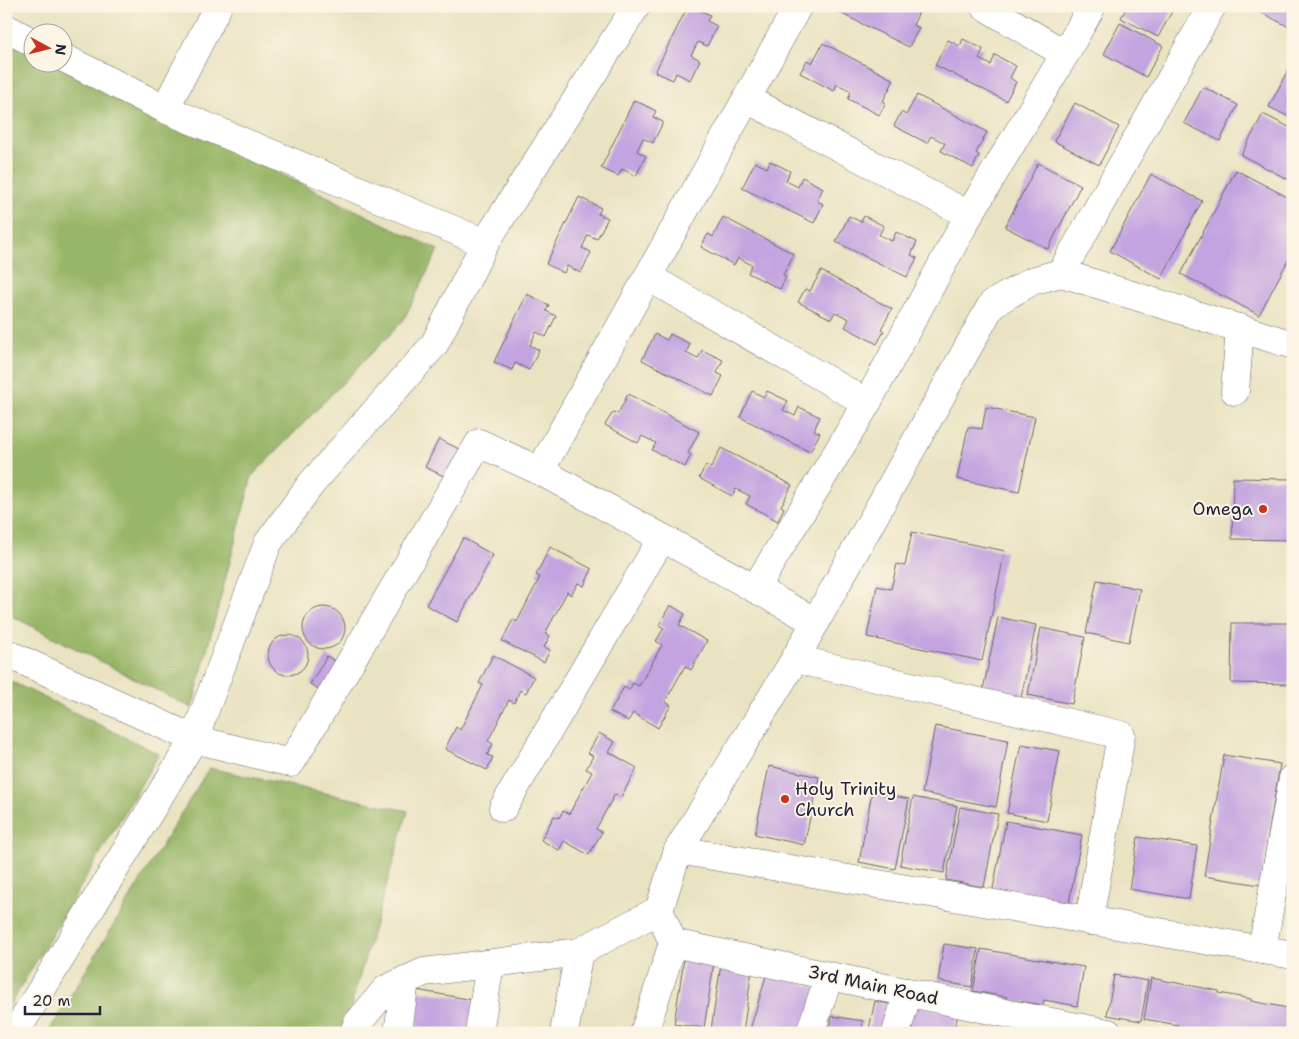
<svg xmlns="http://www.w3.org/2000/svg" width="1299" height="1039" font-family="'Shantell Sans',sans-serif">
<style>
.forest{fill:#99b668;stroke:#5e6c52}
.building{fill:#c3a3e0}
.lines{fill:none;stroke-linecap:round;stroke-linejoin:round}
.minor-casing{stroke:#68666a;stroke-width:29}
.minor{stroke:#fff;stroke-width:28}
.poi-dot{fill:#c8321e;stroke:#fcf5e5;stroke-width:2}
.labels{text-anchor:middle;stroke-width:4;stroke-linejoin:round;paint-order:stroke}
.poi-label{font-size:18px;fill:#22223b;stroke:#fcf5e5;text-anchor:end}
.street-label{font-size:18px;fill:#22223b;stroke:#fcf5e5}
</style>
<rect width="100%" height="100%" fill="#fcf5e5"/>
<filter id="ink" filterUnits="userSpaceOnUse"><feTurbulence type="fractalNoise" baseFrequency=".02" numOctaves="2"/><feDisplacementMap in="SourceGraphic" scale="10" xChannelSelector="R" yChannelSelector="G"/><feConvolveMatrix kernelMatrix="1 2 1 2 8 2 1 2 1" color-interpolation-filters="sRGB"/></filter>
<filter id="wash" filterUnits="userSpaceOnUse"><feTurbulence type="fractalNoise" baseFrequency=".0096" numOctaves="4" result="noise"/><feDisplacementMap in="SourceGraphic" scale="20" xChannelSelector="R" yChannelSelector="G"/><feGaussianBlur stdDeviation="1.12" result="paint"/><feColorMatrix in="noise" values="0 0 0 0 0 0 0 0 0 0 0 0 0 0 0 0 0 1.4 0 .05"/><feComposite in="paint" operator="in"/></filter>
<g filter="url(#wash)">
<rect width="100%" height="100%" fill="#eae3c2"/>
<g class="forest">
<polygon points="6,42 32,54 32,62 50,63 438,250 403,321 252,476 192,708 6,613"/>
<polygon points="6,679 159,754 6,1012"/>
<polygon points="209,768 408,811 343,1033 48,1033"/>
</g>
<g id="blocks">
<g class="building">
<polygon points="688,6 692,6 710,15 707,21 717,26 707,46 698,42 691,55 700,60 690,80 676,73 673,80 655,72"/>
<polygon points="841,6 884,6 893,11 896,6 907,6 919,12 913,25 919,28 909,47 838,12"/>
<polygon points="1127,6 1175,6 1158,37 1121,18"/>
<polygon points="1249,6 1293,6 1293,29"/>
<polygon points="1120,23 1163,46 1146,77 1104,54"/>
<polygon points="963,39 983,49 979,59 991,65 995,55 1016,66 1010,78 1016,82 1006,101 935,65 948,40 960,46"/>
<polygon points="823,43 894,80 883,101 886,103 879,115 848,99 851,91 837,84 834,91 800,73 807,60 812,63"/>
<polygon points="1289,68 1293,70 1293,119 1269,107"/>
<polygon points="1203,87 1238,105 1220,141 1184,123"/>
<polygon points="917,95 987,132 976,153 979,155 973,168 941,151 945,143 931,136 927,143 894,126 901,112 906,115"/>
<polygon points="634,100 656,111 653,117 663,122 653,143 643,138 637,151 646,156 636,176 622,169 618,176 601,168"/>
<polygon points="1075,103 1119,127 1099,165 1054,141"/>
<polygon points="1263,114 1293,129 1293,182 1241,155"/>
<polygon points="770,161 790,171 786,181 798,187 802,177 823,188 817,201 823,204 814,223 742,188 755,162 767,168"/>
<polygon points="1038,163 1081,185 1048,249 1005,227"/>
<polygon points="1236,170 1293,200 1293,251 1259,315 1181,274"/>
<polygon points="1151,174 1202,201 1161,279 1110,251"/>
<polygon points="579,197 601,208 598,214 608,218 597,239 588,235 582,248 591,252 581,273 567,266 564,273 546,264"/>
<polygon points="849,216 861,222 864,216 884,226 879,235 892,241 896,232 917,242 911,255 917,258 907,277 836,242"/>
<polygon points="723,217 794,254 783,275 786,277 780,289 748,273 752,265 738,258 734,265 701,247 708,234 713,237"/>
<polygon points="821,271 892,309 881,329 884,331 877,344 845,327 849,319 835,312 831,319 798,302 805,289 810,291"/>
<polygon points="527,294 549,305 546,311 556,316 546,337 536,332 530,345 539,350 529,370 515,363 512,370 494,362"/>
<polygon points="655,334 667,340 670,334 690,344 686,353 698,359 702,350 723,360 717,373 723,376 713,396 642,360"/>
<polygon points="752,391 764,397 767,391 788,401 783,410 795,416 799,407 820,417 814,430 820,433 810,452 740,417"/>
<polygon points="628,394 699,432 688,453 691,455 685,467 652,450 656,443 642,436 638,443 605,425 613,412 618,414"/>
<polygon points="986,407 1035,417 1019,492 957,479 968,427 982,429"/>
<polygon points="439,439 467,453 454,481 425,467"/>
<polygon points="721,448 792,485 781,506 784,508 778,521 746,504 750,496 736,489 732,496 699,478 706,465 711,468"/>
<polygon points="1233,478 1293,479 1293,540 1232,539"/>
<polygon points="912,532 1005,551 982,661 867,637 877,586 891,589 897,564 905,566"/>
<polygon points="463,538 493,555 457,622 426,605"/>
<polygon points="550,547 592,569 584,586 578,583 571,595 567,592 545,634 550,636 544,647 550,650 544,662 502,641 513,619 517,622 540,577 536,575"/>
<polygon points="1097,580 1140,589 1129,642 1086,633"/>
<polygon points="670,605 685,614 679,625 707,641 691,670 685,666 665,702 671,705 658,728 633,713 628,721 610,712 624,687 629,690 633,683 639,686 662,645 656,641 664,628 659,625"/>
<circle cx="324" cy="628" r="21"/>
<polygon points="998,617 1036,625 1021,698 983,690"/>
<polygon points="1232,623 1293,623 1293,684 1231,683"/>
<polygon points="1041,628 1085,637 1072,704 1028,695"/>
<circle cx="288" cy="655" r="20"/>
<polygon points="493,655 534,677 526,693 520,690 514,703 509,700 488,741 493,744 487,755 493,757 487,770 445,749 456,727 460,730 483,685 479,683"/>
<polygon points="327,656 344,667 328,695 310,684"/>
<polygon points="935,726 1008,740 996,807 922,793"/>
<polygon points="599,733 615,742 609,752 637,768 621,797 615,794 596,829 602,832 589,855 564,841 559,850 541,840 554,816 559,818 563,811 569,814 592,772 586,769 593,756 588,753"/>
<polygon points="1021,744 1060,751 1047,821 1007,813"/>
<polygon points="1224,755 1280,764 1260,885 1204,876"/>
<polygon points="769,766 819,777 804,845 755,834"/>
<polygon points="872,792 909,799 895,869 859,862"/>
<polygon points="913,797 957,806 944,873 900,865"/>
<polygon points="960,807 998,814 984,887 946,880"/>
<polygon points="1006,821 1082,835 1068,908 992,894"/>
<polygon points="1138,837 1197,846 1189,899 1129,889"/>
<polygon points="944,944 978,949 972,987 938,981"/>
<polygon points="981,949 1084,967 1077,1006 1044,1000 1043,1005 1006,999 1007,997 973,991"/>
<polygon points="685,952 715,956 704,1028 674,1024"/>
<polygon points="721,964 752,969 743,1033 711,1030"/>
<polygon points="767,973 817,988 803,1033 749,1033"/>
<polygon points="1114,975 1148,981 1141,1021 1107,1015"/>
<polygon points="1151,978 1219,991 1219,993 1251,999 1251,1001 1293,1009 1293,1033 1197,1033 1178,1029 1178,1025 1144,1019"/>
<polygon points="410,989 479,1001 473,1033 403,1033"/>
<polygon points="875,1001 897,1006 890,1033 868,1033"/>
<polygon points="911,1004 958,1015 955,1026 969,1030 968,1033 929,1033 905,1027"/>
<polygon points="832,1016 863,1021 861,1033 829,1033"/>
</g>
</g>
</g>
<g filter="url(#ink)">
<use href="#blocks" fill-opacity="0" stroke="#68666a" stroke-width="1"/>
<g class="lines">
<g class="minor-casing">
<g id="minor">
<polyline points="984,6 1065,54"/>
<polyline points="6,28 32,42"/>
<polyline points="747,99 969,215"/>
<polyline points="165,109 218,6"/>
<polyline points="485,243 636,6"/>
<polyline points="1061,273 1212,6"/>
<polyline points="648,277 867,403 755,589"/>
<polyline points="1235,391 1240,328"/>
<polyline points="867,403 969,215 1065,54 1092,6"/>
<polyline points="540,471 798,6"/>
<polyline points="6,653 194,739 291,763 479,443 540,471 816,622"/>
<polyline points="795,659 1121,735 1089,921"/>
<polyline points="503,808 662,538"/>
<polyline points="678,850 1293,955"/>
<polyline points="659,910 673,943 1000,1012 1108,1033"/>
<polyline points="1262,950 1293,778"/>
<polyline points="15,1033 194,739 268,543 311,484 434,345 485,243 165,109 62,57"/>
<polyline points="354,1033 357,1024 386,989 424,972 579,952 659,910 678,850 795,659 992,304 1032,281 1061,273 1293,345"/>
<polyline points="398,1033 405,980"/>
<polyline points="479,1033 490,964"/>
<polyline points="564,1033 579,952"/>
<polyline points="644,1033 673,943"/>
<polyline points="810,1033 829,976"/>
<polyline points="896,1033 908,992"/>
</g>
</g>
<use href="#minor" class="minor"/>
</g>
</g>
<g class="poi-dot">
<circle cx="1263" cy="509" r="5"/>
<circle cx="785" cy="799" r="5"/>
</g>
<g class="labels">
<g class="poi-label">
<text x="1253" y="515">Omega</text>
<text x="795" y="795" text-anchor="start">Holy Trinity<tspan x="795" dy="21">Church</tspan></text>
</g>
<g class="street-label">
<text transform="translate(873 985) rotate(12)" y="6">3rd Main Road</text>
</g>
</g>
<rect width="1299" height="1039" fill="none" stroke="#fcf5e5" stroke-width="25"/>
<g transform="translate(48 48) rotate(97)"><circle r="24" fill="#fcf5e5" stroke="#a5a1a1"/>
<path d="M0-4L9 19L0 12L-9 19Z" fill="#c8321e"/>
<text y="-8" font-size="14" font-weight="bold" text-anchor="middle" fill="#22223b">N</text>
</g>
<path d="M25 1006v8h75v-8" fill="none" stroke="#22223b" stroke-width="2.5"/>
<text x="32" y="1006" font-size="15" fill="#22223b" stroke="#fcf5e5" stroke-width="4" paint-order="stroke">20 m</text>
</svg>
